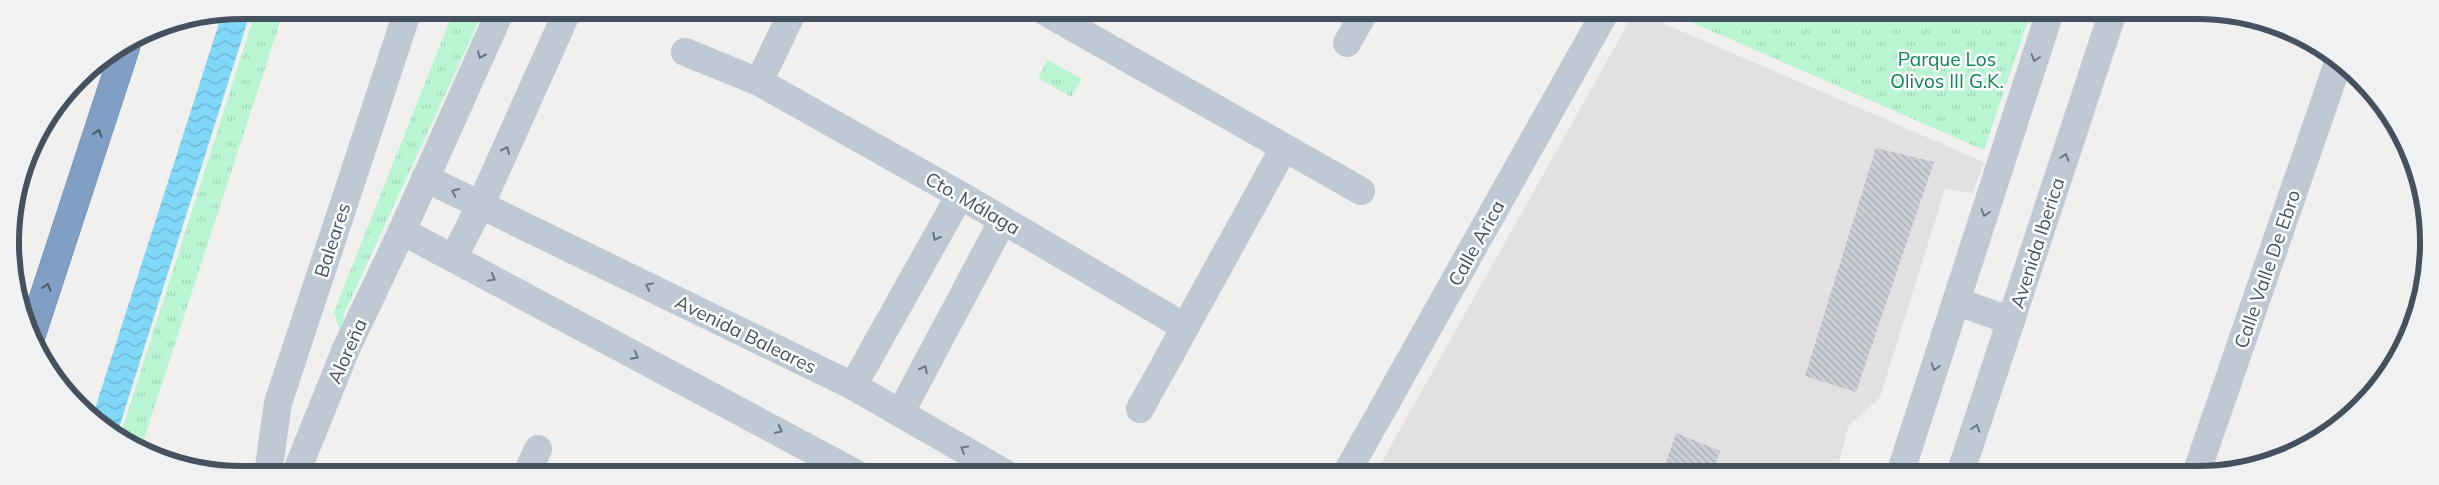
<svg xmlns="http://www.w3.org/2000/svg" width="2439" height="485" font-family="Mulish,sans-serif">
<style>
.education{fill:#e3e0e1}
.grass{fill:url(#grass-tufts)}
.water{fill:url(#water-waves)}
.building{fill:url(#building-back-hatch)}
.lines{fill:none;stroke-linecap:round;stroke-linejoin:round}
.motorway-casing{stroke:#6c89b0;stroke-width:29}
.minor{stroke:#bec9d3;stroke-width:28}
.motorway{stroke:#819ec4;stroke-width:28}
.oneway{stroke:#697582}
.oneway2{stroke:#485564}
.labels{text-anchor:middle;stroke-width:5;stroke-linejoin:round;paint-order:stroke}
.park-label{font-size:19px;fill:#0c8550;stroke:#fff}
.street-label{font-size:19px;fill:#45515f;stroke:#fff}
.rim{fill:none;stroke:#45515f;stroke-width:6}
</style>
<defs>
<pattern id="grass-tufts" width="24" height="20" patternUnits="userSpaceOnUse" patternTransform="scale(1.25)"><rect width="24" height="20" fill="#b9f5d3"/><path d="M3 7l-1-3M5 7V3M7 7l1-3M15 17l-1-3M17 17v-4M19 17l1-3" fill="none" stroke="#a0d4b8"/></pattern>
<pattern id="water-waves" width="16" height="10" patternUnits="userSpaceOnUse" patternTransform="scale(1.25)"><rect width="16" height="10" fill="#81d7f7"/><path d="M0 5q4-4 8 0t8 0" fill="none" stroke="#6bb1cb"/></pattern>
<pattern id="building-back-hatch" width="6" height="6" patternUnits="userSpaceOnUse" patternTransform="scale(1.25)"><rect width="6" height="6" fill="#cbced5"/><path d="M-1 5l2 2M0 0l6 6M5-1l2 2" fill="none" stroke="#a7aab0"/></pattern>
</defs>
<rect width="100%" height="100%" fill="#f2efef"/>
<polygon class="education" points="1635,11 1984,162 1973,193 1945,189 1880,397 1848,427 1836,474 1375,474"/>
<g class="grass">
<polygon points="256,10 284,10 140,451 120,436"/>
<polygon points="454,10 484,10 343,316 346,349 334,312"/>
<polygon points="1666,11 2031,12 1984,150"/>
<polygon points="1047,60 1082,79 1071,97 1038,78"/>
</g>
<polygon class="water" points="243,10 251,10 117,434 93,415 222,14"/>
<g class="building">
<polygon points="1876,148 1934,162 1856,392 1805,376"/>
<polygon points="1676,433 1720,451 1712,474 1662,474"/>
</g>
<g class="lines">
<g class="motorway-casing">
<polyline id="motorway" points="32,333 126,46"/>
</g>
<g class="minor">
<polyline points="1044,11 1361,191"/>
<polyline points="1347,43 1365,11"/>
<polyline points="685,52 759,82 960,195 1185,327"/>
<polyline points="759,82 793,11"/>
<polyline points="425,178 853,386 1006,474"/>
<polyline points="402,231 857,474"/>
<polyline points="454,257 481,204 568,10"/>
<polyline points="1956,301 2011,321"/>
<polyline points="853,386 960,195"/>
<polyline points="1140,409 1284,148"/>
<polyline points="901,412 1003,220"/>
<polyline points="268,473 278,403 408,10"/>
<polyline points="296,473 346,349 402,231 501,10"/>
<polyline points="527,473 538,449"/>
<polyline points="1346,474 1606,11"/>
<polyline points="1900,474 2050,12"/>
<polyline points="1960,474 2113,12"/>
<polyline points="2196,474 2338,63"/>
</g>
<use href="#motorway" class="motorway"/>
</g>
<defs><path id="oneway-chevron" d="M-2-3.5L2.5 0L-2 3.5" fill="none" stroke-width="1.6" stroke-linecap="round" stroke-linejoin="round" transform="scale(1.25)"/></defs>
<g class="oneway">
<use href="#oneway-chevron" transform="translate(481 55) rotate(114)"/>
<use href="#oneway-chevron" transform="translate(2035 58) rotate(108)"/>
<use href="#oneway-chevron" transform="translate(506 150) rotate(-66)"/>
<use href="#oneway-chevron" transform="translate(2065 157) rotate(-72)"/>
<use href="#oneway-chevron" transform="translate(455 192) rotate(-155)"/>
<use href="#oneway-chevron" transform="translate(1985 213) rotate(108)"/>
<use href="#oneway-chevron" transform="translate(936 237) rotate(119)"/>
<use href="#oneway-chevron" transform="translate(492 278) rotate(29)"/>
<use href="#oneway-chevron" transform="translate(649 286) rotate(-154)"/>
<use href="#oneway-chevron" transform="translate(635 356) rotate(27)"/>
<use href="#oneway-chevron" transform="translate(1935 367) rotate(108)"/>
<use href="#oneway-chevron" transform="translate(924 369) rotate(-62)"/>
<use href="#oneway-chevron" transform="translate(1976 428) rotate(-72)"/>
<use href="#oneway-chevron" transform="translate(779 430) rotate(27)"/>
<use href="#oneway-chevron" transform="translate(964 449) rotate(-150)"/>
</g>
<g class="oneway2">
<use href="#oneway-chevron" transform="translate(98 133) rotate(-72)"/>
<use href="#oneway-chevron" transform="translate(47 287) rotate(-72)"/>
</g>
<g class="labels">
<g class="park-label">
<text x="1947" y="66">Parque Los<tspan x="1947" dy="22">Olivos III G.K.</tspan></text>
</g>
<g class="street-label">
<text transform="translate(973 203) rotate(30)" y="7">Cto. Málaga</text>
<text transform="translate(332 240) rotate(-72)" y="7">Baleares</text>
<text transform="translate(1476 243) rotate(-61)" y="7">Calle Arica</text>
<text transform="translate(2037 243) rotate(-72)" y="7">Avenida Iberica</text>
<text transform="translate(2267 269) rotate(-71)" y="7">Calle Valle De Ebro</text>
<text transform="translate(746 334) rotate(26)" y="7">Avenida Baleares</text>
<text transform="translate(347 351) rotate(-66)" y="7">Aloreña</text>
</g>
</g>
<path d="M0 0H2439V485H0ZM242 19H2197A223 223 0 0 1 2420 242V243A223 223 0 0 1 2197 466H242A223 223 0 0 1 19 243V242A223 223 0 0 1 242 19Z" fill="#f0f1f2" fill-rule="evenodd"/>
<path class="rim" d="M242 19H2197A223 223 0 0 1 2420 242V243A223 223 0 0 1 2197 466H242A223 223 0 0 1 19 243V242A223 223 0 0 1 242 19Z"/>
</svg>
